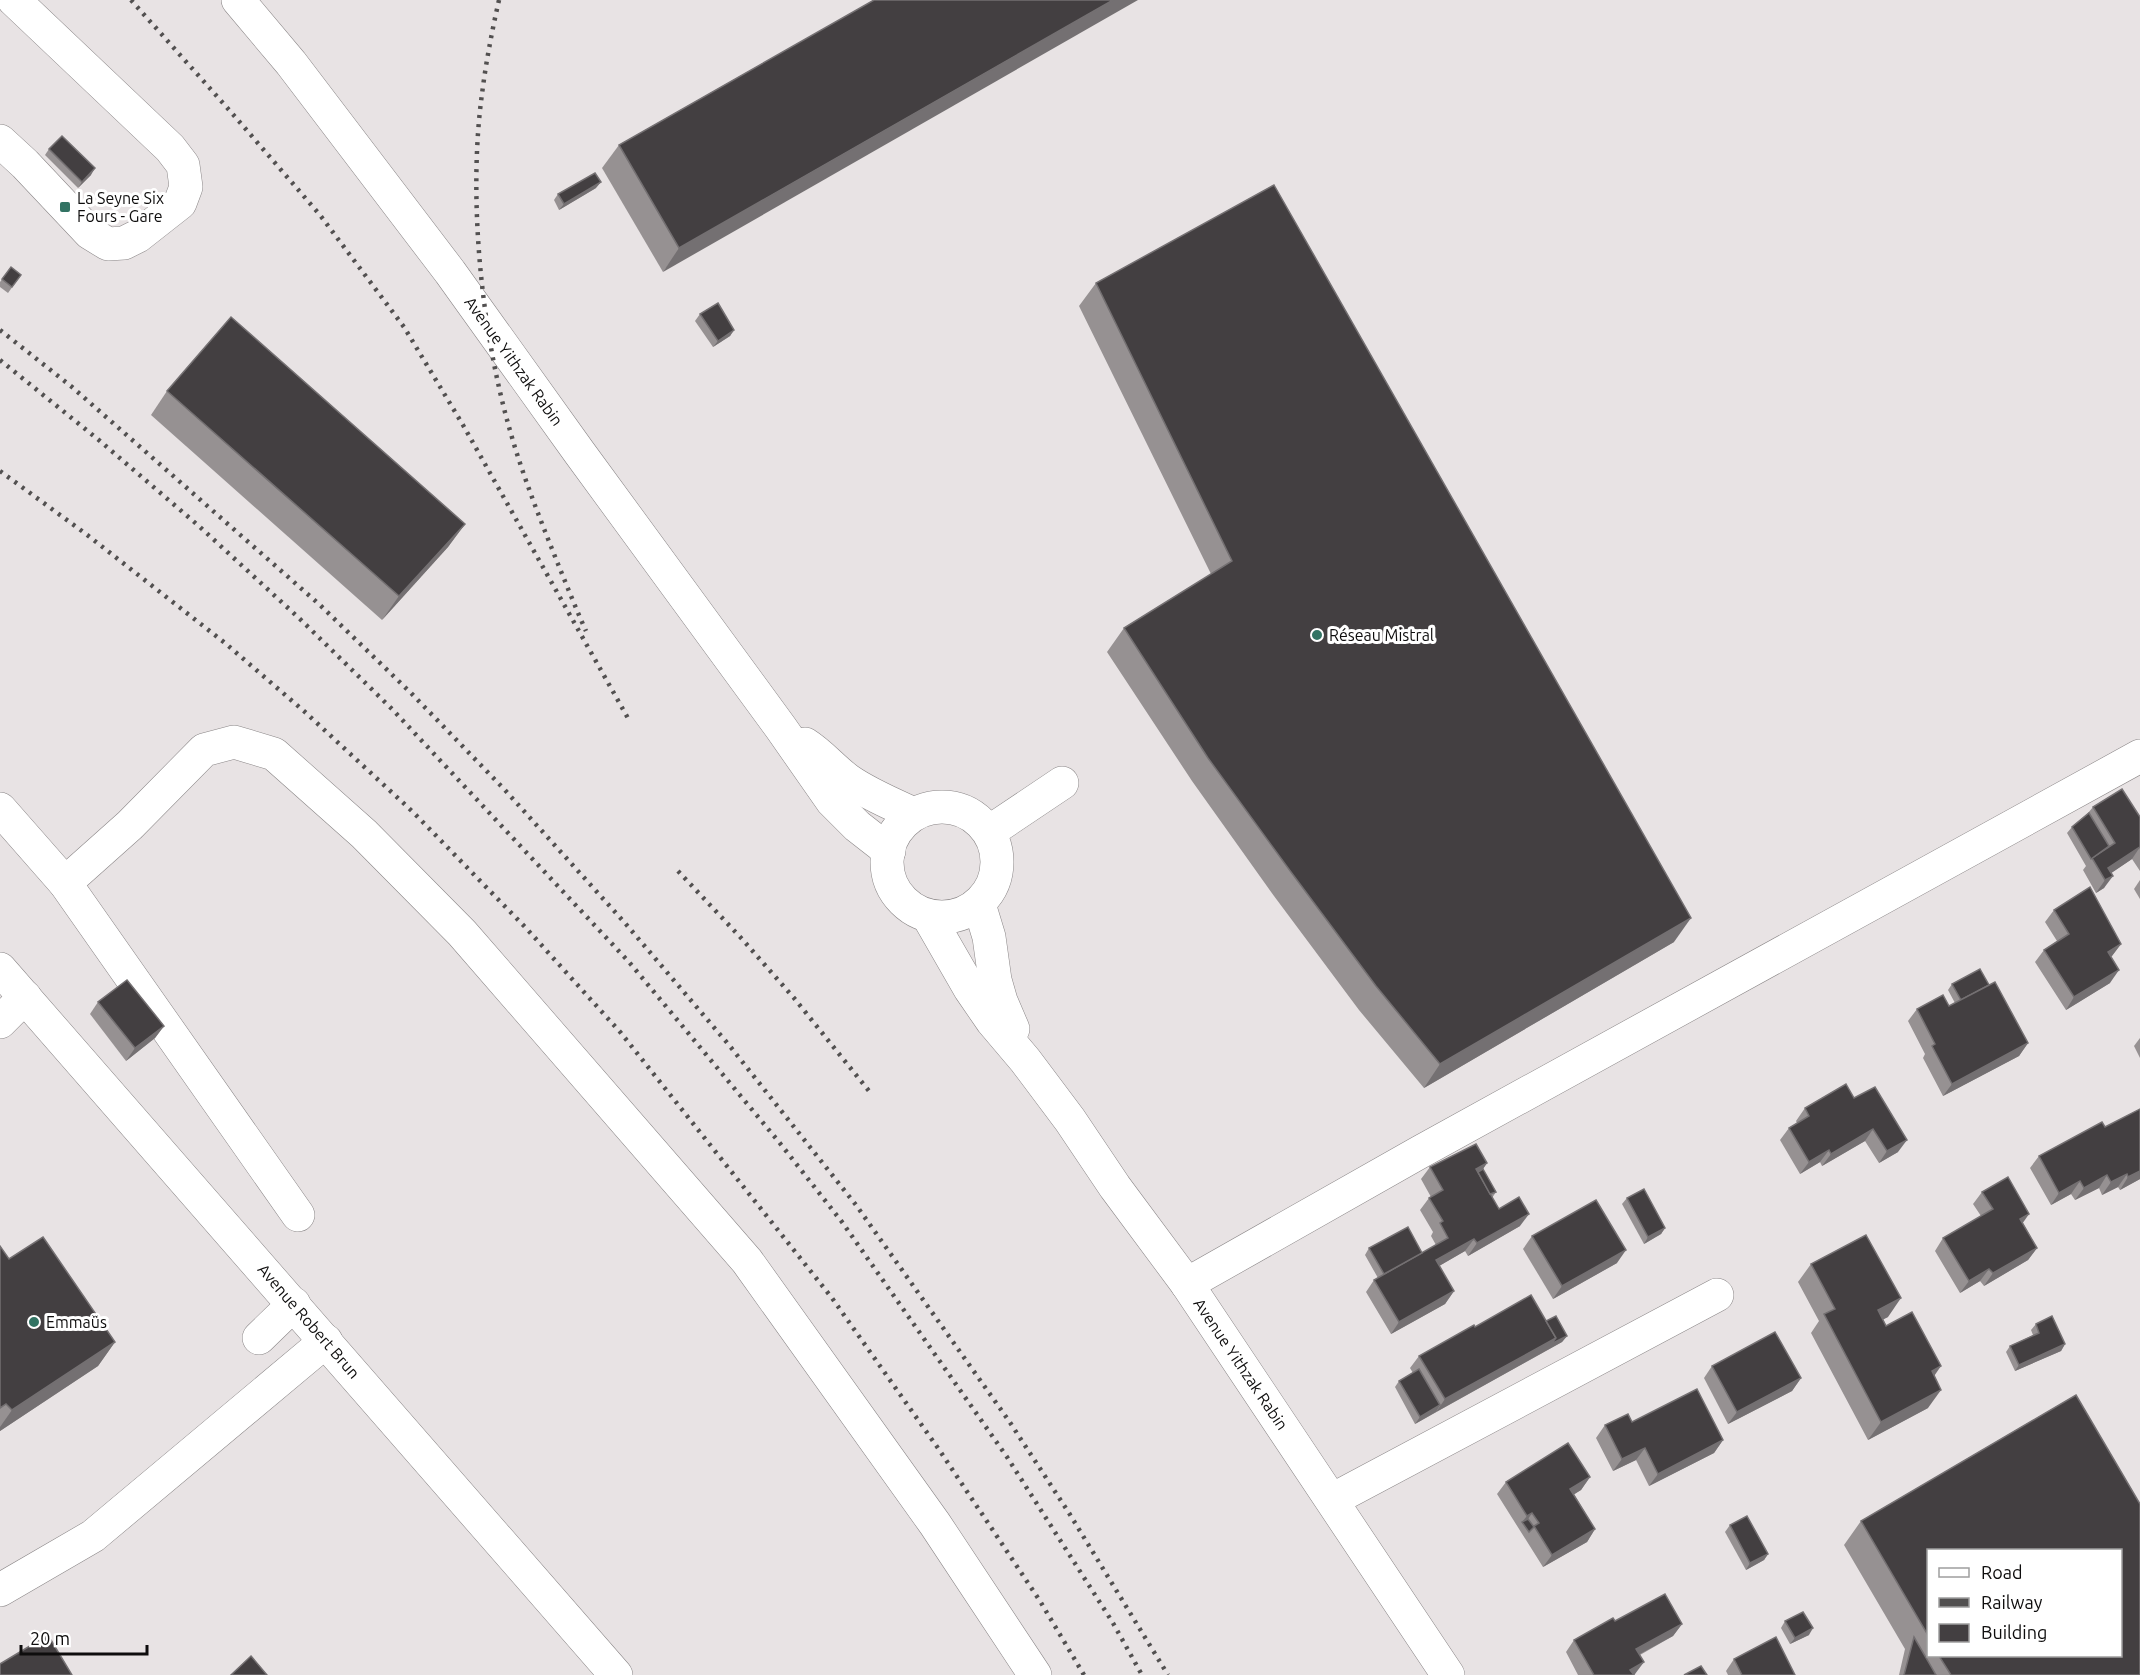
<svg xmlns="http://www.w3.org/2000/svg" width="2140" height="1675" font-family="Ubuntu,sans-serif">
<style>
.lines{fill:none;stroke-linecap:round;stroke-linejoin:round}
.minor-casing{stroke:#8a8687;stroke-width:34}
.major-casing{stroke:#8a8687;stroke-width:34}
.minor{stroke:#fff;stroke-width:33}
.major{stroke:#fff;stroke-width:33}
.rail{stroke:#525050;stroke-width:4.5;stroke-dasharray:3 6;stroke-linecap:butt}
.wall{fill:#969192;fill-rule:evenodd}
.shaded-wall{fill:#747072}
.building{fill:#433f41;stroke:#747072;stroke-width:1.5}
.poi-dot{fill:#327363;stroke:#fff;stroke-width:2}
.labels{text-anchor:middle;stroke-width:6;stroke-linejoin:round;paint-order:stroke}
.poi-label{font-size:16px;fill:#0e0d0d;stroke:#fff;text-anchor:start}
.street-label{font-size:16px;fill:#0e0d0d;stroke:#fff}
</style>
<rect width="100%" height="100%" fill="#e8e3e4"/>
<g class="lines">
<g class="minor-casing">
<g id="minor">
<polyline points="0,141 25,164 90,233 108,244 124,243 138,236 180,203 186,187 183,165 170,148 14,0"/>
<polyline points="0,809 65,883 298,1215"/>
<polyline points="989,832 1062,783"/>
<polyline points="65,883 130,825 204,750 234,742 274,754 364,834 462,933 747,1261 935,1524 1035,1675"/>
<polyline points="0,969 616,1675"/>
<polyline points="0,1022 25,997"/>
<polyline points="1187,1284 1420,1152 2140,756"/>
<polyline points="259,1338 294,1304"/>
<polyline points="1332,1500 1717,1295"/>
<polyline points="0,1590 93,1536 326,1341"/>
</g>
</g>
<g class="major-casing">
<g id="major">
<polyline points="238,0 291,63 450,272 579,452 781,728 832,801 857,826 889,851"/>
<path d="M805,744C821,754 833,769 848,780C868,794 892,804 914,814"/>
<circle cx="942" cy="862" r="55"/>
<polyline points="979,904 989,937 995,980 1001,1001 1013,1029"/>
<polyline points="928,916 970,989 992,1021 1025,1060 1070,1120 1115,1187 1187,1284 1448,1675"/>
</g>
</g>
<use href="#minor" class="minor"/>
<use href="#major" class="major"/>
<g class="rail">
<polyline points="131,0 231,112 320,215 404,327 463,425 629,720"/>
<path d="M499,0C492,31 486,62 482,94C468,196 481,328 509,427C522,474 540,519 558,564C567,586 576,609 586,631"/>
<polyline points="0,330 72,387 320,605 411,693 504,789 625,923 729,1045 856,1205 1009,1421 1069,1513 1168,1675"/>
<polyline points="0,360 100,441 200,527 300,619 392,709 629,962 779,1142 842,1222 1007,1457 1113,1623 1142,1675"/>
<polyline points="0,471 86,534 225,643 305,712 413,812 526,928 621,1033 832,1298 940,1451 1040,1601 1084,1675"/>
<polyline points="678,871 743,940 794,998 869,1091"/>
</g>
</g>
<g class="wall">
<polygon points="874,0 663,272 602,168 619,145"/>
<polygon points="49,149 91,175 78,188 45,155"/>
<polygon points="596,188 559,210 554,200 558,194"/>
<polygon points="11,267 21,275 8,293 0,287 0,282"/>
<polygon points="1096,283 1674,942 1424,1088 1359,1010 1274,896 1192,781 1107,652 1124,628 1211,574 1079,306"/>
<polygon points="700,314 734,330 730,336 713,347 695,321"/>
<polygon points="167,391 465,524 448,547 382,620 151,415"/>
<polygon points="2093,807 2140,817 2140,871 2132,859 2111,873 2104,888 2096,893 2083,870 2086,866 2067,833 2072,827 2088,813"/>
<polygon points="2140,880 2140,899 2134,889"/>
<polygon points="2054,910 2121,944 2111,957 2110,983 2066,1010 2035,962 2044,950 2057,941 2045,922"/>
<polygon points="1952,984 1989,985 2028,1043 2019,1056 1943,1096 1923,1058 1925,1054 1908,1021 1917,1009 1949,1006 1955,1003 1948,990"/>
<polygon points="98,1002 164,1026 155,1038 126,1061 90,1014"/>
<polygon points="2140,1038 2140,1058 2134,1046"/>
<polygon points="1854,1098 1898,1152 1879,1163 1865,1141 1822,1166 1820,1162 1800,1174 1780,1140 1789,1128 1797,1123 1796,1121 1805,1108"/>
<polygon points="2140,1109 2140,1179 2120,1190 2118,1187 2102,1195 2099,1188 2075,1200 2071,1194 2051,1205 2030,1168 2039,1156 2105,1127"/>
<polygon points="1487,1163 1483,1169 1496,1192 1492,1198 1499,1209 1520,1226 1468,1256 1465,1251 1439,1266 1454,1291 1445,1304 1391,1334 1366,1292 1374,1280 1378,1278 1365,1255 1369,1248 1422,1253 1436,1245 1431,1236 1433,1232 1420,1210 1429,1198 1431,1197 1421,1179 1430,1167"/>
<polygon points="1982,1192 2023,1223 2037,1248 2028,1260 1984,1286 1980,1281 1960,1293 1935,1251 1943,1238 1981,1216 1973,1204"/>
<polygon points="1627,1198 1665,1228 1661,1234 1644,1244 1622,1204"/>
<polygon points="1532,1236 1617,1263 1553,1299 1523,1249"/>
<polygon points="0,1246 9,1259 115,1342 98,1366 0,1431"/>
<polygon points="1811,1264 1888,1317 1883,1319 1928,1408 1868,1440 1811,1333 1819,1321 1798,1282"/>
<polygon points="1546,1321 1567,1336 1562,1342 1415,1424 1395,1387 1399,1381 1413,1373 1410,1368 1419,1356 1475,1327"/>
<polygon points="2036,1324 2065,1344 2061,1351 2015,1371 2006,1352 2010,1346 2033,1335 2031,1330"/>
<polygon points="1712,1366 1801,1378 1792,1391 1728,1424 1704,1378"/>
<path d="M2076,1395L2140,1504V1675H1899L1905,1649L1844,1545L1861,1521ZM1929,1551H2121V1656H1929Z"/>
<polygon points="1632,1422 1723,1440 1714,1453 1649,1486 1636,1460 1613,1471 1596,1438 1605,1425"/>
<polygon points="1590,1477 1581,1490 1574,1494 1595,1529 1587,1542 1543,1567 1497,1494 1506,1482"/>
<polygon points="1730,1525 1768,1554 1764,1560 1746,1570 1725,1532"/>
<polygon points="1615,1621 1682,1624 1673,1636 1640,1655 1635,1674 1634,1675 1578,1675 1566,1652 1574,1640"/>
<polygon points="1785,1621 1809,1635 1790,1644 1781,1628"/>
<polygon points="1734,1659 1795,1675 1728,1675 1726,1671"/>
</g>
<g class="shaded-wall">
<polygon points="1113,0 1138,0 663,272 679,248"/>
<polygon points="95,168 91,175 78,188 82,182"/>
<polygon points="601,182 596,188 559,210 564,204"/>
<polygon points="734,330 730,336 713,347 718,341"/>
<polygon points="465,524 448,547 382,620 399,596"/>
<polygon points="2140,847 2132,859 2104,878 2108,868"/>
<polygon points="2113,876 2104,888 2096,893 2105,880"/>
<polygon points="1691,918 1674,942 1424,1088 1440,1064"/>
<polygon points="2121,944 2112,956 2099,964 2108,952"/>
<polygon points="2119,970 2110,983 2066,1010 2074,997"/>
<polygon points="164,1026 155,1038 126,1061 135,1048"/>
<polygon points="2028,1043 2019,1056 1943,1096 1952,1084"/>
<polygon points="1873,1129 1865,1141 1822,1166 1831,1154"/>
<polygon points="1907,1140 1898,1152 1879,1163 1887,1151"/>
<polygon points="1829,1150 1820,1162 1800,1174 1809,1162"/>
<polygon points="1487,1163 1478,1176 1476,1169"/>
<polygon points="2140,1171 2140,1179 2120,1190 2128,1177"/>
<polygon points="2127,1174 2118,1187 2102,1195 2111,1182"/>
<polygon points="2107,1175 2099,1188 2075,1200 2084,1188"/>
<polygon points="2080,1181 2071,1194 2051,1205 2059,1193"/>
<polygon points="1529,1214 1520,1226 1468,1256 1477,1243"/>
<polygon points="2029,1214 2020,1227 2020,1219"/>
<polygon points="1665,1228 1661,1234 1644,1244 1648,1237"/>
<polygon points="1474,1239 1465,1251 1427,1273 1436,1260"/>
<polygon points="2037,1248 2028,1260 1984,1286 1993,1273"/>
<polygon points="1626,1250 1617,1263 1553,1299 1562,1286"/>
<polygon points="1989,1269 1980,1281 1960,1293 1969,1281"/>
<polygon points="1454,1291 1445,1304 1391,1334 1399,1322"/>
<polygon points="1901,1298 1888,1317 1865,1329 1878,1310"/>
<polygon points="1567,1336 1562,1342 1436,1412 1445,1399 1556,1338"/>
<polygon points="115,1342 98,1366 0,1431 0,1427 12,1410"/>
<polygon points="2065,1344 2061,1351 2015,1371 2019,1365"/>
<polygon points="1941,1366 1928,1385 1932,1371"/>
<polygon points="1801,1378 1792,1391 1728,1424 1737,1412"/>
<polygon points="1941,1390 1928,1408 1868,1440 1881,1422"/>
<polygon points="1440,1405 1436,1412 1415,1424 1420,1417"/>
<polygon points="1723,1440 1714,1453 1649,1486 1658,1474"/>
<polygon points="1645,1448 1636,1460 1613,1471 1622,1459"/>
<polygon points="1590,1477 1581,1490 1562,1502 1570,1489"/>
<polygon points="1532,1513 1524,1525 1522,1522 1527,1516"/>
<polygon points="1595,1529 1587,1542 1543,1567 1552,1555"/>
<polygon points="1768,1554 1764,1560 1746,1570 1750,1563"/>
<polygon points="1682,1624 1673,1636 1627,1661 1636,1649"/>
<polygon points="1813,1628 1809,1635 1790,1644 1795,1638"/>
<polygon points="1644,1662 1635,1674 1634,1675 1630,1670"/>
</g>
<g class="building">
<polygon points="874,0 1113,0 679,248 619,145"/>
<polygon points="62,136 95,168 82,182 49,149"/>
<polygon points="595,173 601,182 564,204 558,194"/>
<polygon points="1274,185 1691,918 1440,1064 1376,986 1291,872 1208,758 1124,628 1232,561 1096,283"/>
<polygon points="11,267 21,275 12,287 2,279"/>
<polygon points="718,303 734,330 718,341 700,314"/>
<polygon points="231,317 465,524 399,596 167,391"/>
<polygon points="2122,789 2140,817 2140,847 2108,868 2113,876 2105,880 2092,858 2115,843 2093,807"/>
<polygon points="2089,813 2109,846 2091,859 2072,827"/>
<polygon points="2090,887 2121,944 2108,952 2119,970 2074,997 2044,950 2069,934 2054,910"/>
<polygon points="1980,969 1989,985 1961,1000 1952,984"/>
<polygon points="127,980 164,1026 135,1048 98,1002"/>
<polygon points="1995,982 2028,1043 1952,1084 1932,1046 1935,1044 1917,1009 1943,995 1949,1006"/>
<polygon points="1846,1084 1854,1098 1875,1087 1907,1140 1887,1151 1873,1129 1831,1154 1829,1150 1809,1162 1789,1128 1809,1116 1805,1108"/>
<polygon points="2140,1109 2140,1171 2128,1177 2127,1174 2111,1182 2107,1175 2084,1188 2080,1181 2059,1193 2039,1156 2102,1122 2105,1127"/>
<polygon points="1476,1144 1487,1163 1476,1169 1499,1209 1519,1197 1529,1214 1477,1243 1474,1239 1436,1260 1454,1291 1399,1322 1374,1280 1448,1238 1440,1223 1443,1221 1429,1198 1443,1190 1430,1167"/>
<polygon points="1483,1169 1496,1192 1490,1194 1478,1172"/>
<polygon points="2008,1177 2029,1214 2020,1219 2037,1248 1993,1273 1989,1269 1969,1281 1943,1238 1993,1209 1982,1192"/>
<polygon points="1644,1189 1665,1228 1648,1237 1627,1198"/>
<polygon points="1596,1200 1626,1250 1562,1286 1532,1236"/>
<polygon points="1408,1227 1422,1253 1384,1274 1369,1248"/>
<polygon points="1866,1235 1901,1298 1878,1310 1886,1326 1912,1312 1941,1366 1932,1371 1941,1390 1881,1422 1824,1314 1835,1309 1811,1264"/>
<polygon points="43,1237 115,1342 12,1410 6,1404 0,1408 0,1246 9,1259"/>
<polygon points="1531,1295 1556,1338 1445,1399 1419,1356 1474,1325 1475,1327"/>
<polygon points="1556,1316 1567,1336 1551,1344 1556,1338 1546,1321"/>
<polygon points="2052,1316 2065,1344 2019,1365 2010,1346 2039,1333 2036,1324"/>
<polygon points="1775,1332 1801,1378 1737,1412 1712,1366"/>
<polygon points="1419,1369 1440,1405 1420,1417 1399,1381"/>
<polygon points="1697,1389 1723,1440 1658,1474 1645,1448 1622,1459 1605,1425 1628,1414 1632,1422"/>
<polygon points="2076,1395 2140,1504 2140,1675 1951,1675 1939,1656 2121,1656 2121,1551 1929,1551 1929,1637 1861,1521"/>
<polygon points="1568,1443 1590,1477 1570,1489 1595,1529 1552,1555 1534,1526 1539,1523 1532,1513 1527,1516 1506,1482"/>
<polygon points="1747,1516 1768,1554 1750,1563 1730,1525"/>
<polygon points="1528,1519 1534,1527 1529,1532 1522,1522"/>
<polygon points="1665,1594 1682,1624 1636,1649 1644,1662 1630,1670 1634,1675 1593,1675 1594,1675 1574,1640 1613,1618 1615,1621"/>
<polygon points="1803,1612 1813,1628 1795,1638 1785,1621"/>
<polygon points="48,1635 72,1675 0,1675 0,1664"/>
<polygon points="1776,1637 1795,1675 1742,1675 1734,1659"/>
<polygon points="1914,1637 1936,1675 1904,1675"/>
<polygon points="251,1656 267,1675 231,1675"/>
<polygon points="1701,1666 1707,1675 1684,1675"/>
</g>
<g class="poi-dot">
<rect x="59" y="201" width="12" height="12" rx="3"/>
<circle cx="1317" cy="635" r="6"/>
<circle cx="34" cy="1322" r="6"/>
</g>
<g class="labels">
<g class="poi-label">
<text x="77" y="204">La Seyne Six<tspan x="77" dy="18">Fours - Gare</tspan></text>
<text x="1329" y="641">Réseau Mistral</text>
<text x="46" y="1328">Emmaüs</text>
</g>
<g class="street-label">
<text transform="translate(514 361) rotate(54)" y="6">Avenue Yithzak Rabin</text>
<text transform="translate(309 1321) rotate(49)" y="6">Avenue Robert Brun</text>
<text transform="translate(1241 1364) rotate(56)" y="6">Avenue Yithzak Rabin</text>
</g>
</g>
<rect x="1927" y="1549" width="195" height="108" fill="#ffffff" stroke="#9f9e9e" stroke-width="1.5"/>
<rect x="1939" y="1568" width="30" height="9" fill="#ffffff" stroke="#9f9e9e" stroke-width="1.5"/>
<text x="1981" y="1579" font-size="18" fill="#0e0d0d">Road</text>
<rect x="1939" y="1598" width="30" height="9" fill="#525050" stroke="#9f9e9e" stroke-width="1.5"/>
<text x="1981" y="1609" font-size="18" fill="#0e0d0d">Railway</text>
<rect x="1939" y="1624" width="30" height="18" fill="#433f41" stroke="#9f9e9e" stroke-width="1.5"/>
<text x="1981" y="1639" font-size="18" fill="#0e0d0d">Building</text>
<path d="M21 1645v9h126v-9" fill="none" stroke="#0e0d0d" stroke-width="3"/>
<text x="30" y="1645" font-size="18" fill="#0e0d0d" stroke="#ffffff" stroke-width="4.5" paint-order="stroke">20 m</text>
</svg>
